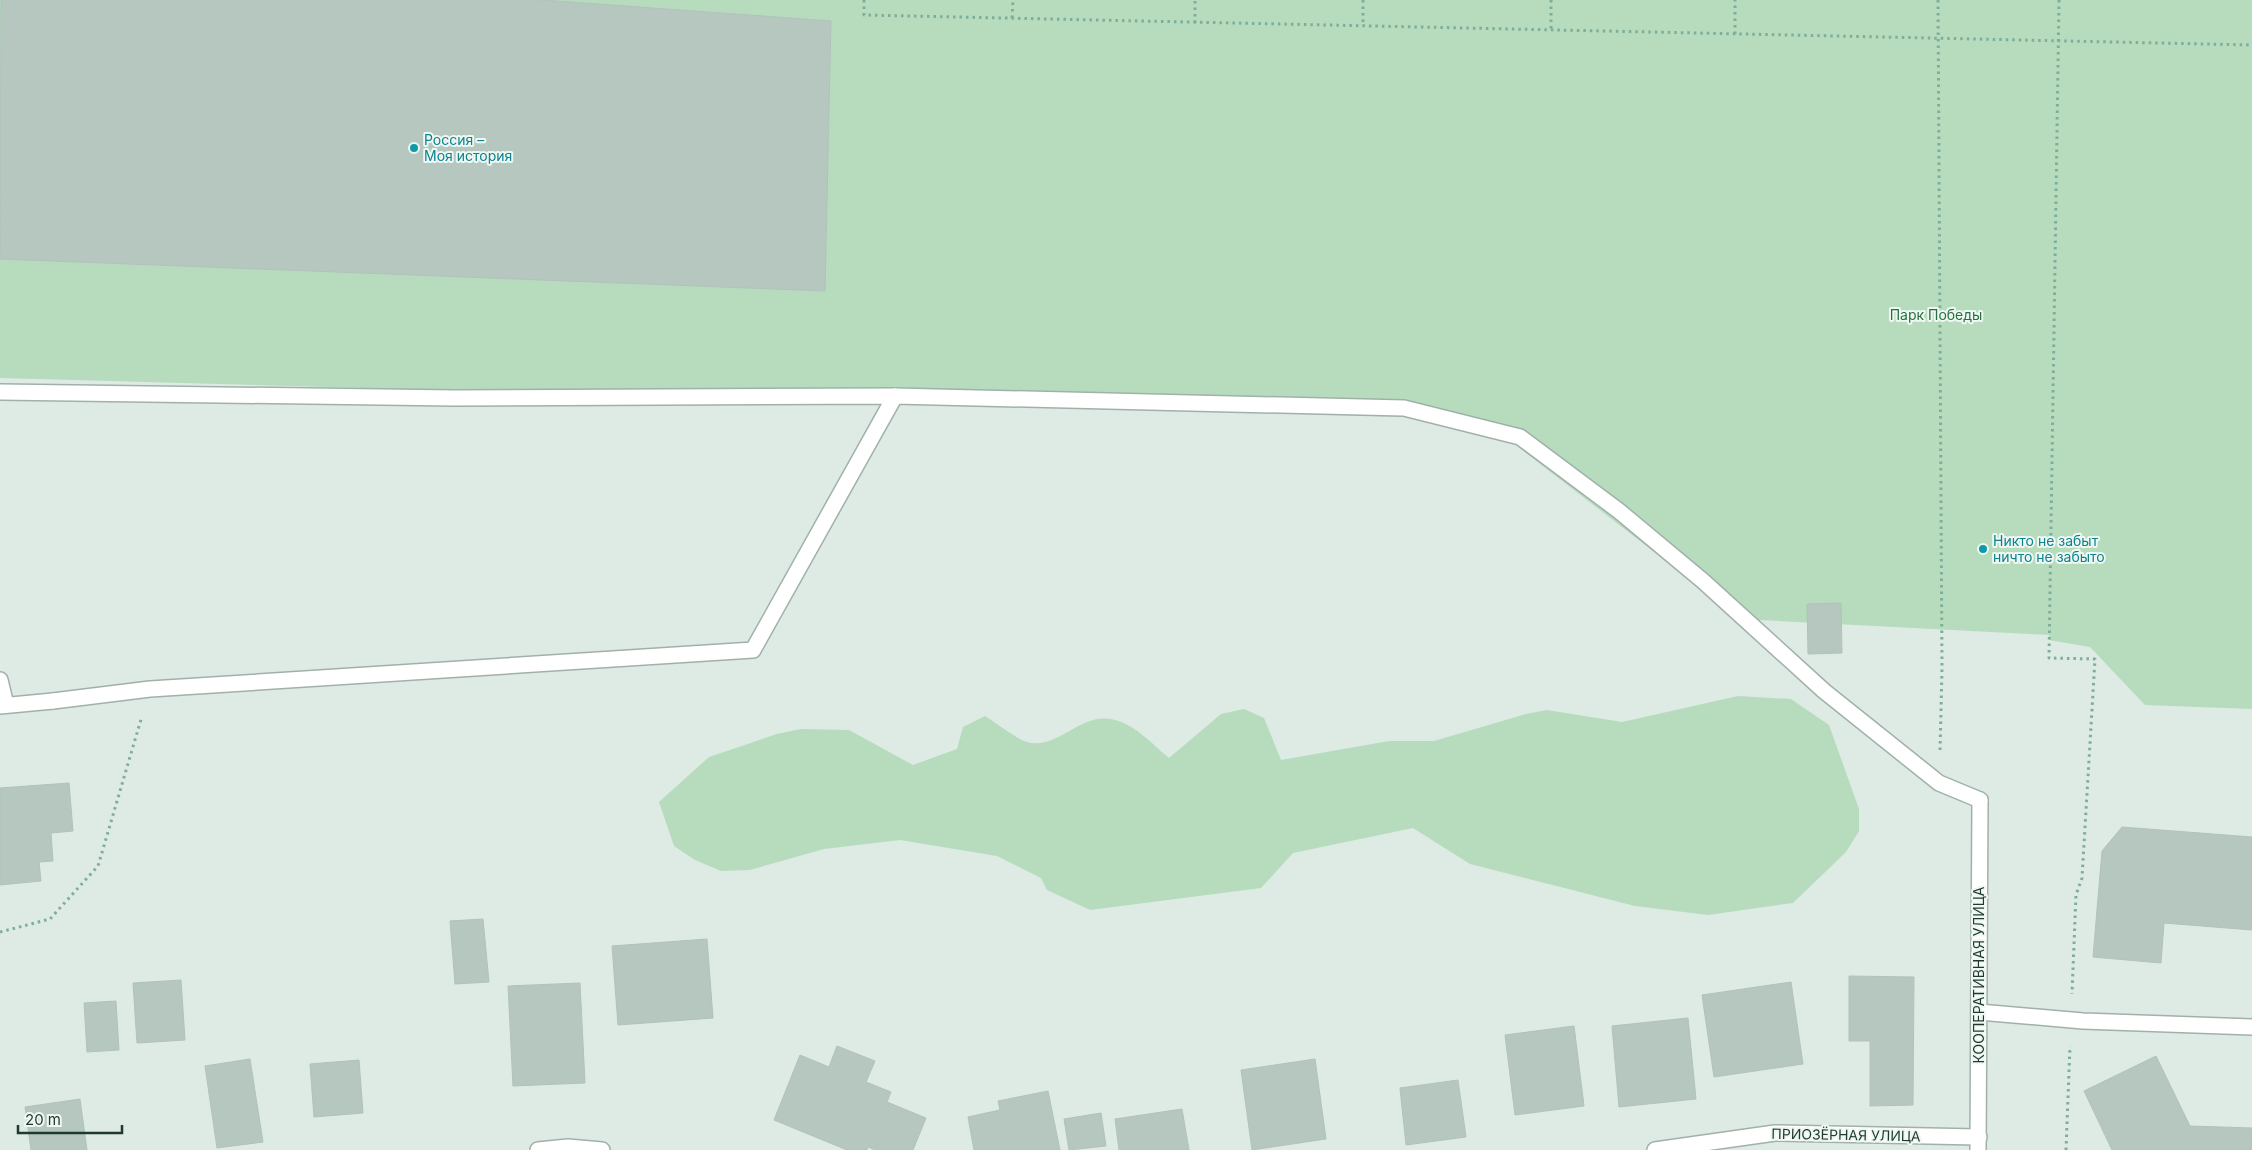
<svg xmlns="http://www.w3.org/2000/svg" width="2252" height="1150" font-family="Inter,sans-serif">
<style>
.green{fill:#b6dcbd}
.building{fill:#b6c7bf;stroke:#b0c3ba}
.lines{fill:none;stroke-linecap:round;stroke-linejoin:round}
.lane-casing{stroke:#a1b1aa;stroke-width:18}
.street-casing{stroke:#a1b1aa;stroke-width:18}
.path{stroke:#7eae9b;stroke-width:3;stroke-dasharray:2.5 4;stroke-linecap:butt}
.lane{stroke:#fff;stroke-width:15}
.street{stroke:#fff;stroke-width:15}
.culture-dot{fill:#0f9aa8;stroke:#eef7f2;stroke-width:2}
.labels{text-anchor:middle;stroke-width:4;stroke-linejoin:round;paint-order:stroke}
.culture-label{font-size:14px;fill:#0d838f;stroke:#eef7f2;text-anchor:start}
.park-label{font-size:14px;fill:#297040;stroke:#eef7f2}
.street-label{font-size:14px;fill:#1f3930;stroke:#eef7f2}
</style>
<rect width="100%" height="100%" fill="#deeae4"/>
<g class="green">
<polygon points="0,0 2252,0 2252,709 2145,705 2090,647 2049,640 2049,635 1741,619 1482,419 0,378"/>
<path d="M1738,696L1791,699L1829,725L1859,809V831L1846,852L1793,903L1708,915L1635,906L1470,864L1413,828L1293,853L1261,888L1090,910L1047,890L1041,878L997,856L900,840L824,849L750,870L721,871L695,860L674,846L659,802L709,757L777,734L801,729L849,730L913,765L957,749L963,727L985,716C998,724 1011,735 1024,741C1055,753 1078,714 1110,719C1133,722 1152,744 1169,758L1221,714L1244,709L1264,718L1281,760L1389,741H1434L1526,714L1547,710L1622,722Z"/>
</g>
<g class="building">
<polygon points="1,0 543,0 831,21 825,291 0,259"/>
<polygon points="1841,603 1842,653 1808,654 1807,604"/>
<polygon points="69,783 73,831 51,833 53,861 39,862 41,881 0,885 0,788"/>
<polygon points="2122,827 2252,837 2252,930 2164,923 2161,963 2093,957 2102,851"/>
<polygon points="483,919 489,982 455,984 450,921"/>
<polygon points="707,939 713,1018 618,1025 612,946"/>
<polygon points="1849,976 1914,977 1913,1105 1870,1106 1870,1041 1849,1041"/>
<polygon points="181,980 185,1040 137,1043 133,983"/>
<polygon points="1791,982 1803,1064 1714,1077 1702,995"/>
<polygon points="580,983 585,1083 513,1086 508,986"/>
<polygon points="116,1001 119,1050 87,1052 84,1003"/>
<polygon points="1688,1018 1696,1099 1619,1107 1612,1026"/>
<polygon points="1574,1026 1584,1106 1515,1115 1505,1035"/>
<polygon points="837,1046 875,1061 866,1082 891,1092 887,1102 926,1118 913,1150 875,1150 868,1147 867,1150 847,1150 774,1120 800,1055 829,1067"/>
<polygon points="2156,1056 2190,1126 2252,1128 2252,1150 2112,1150 2084,1091"/>
<polygon points="250,1059 263,1142 217,1148 205,1066"/>
<polygon points="1315,1059 1326,1139 1252,1150 1241,1070"/>
<polygon points="359,1060 363,1113 314,1117 310,1064"/>
<polygon points="1458,1080 1466,1137 1406,1145 1400,1088"/>
<polygon points="1048,1091 1060,1150 974,1150 968,1117 1000,1110 998,1101"/>
<polygon points="80,1099 87,1150 31,1150 25,1107"/>
<polygon points="1182,1109 1189,1150 1119,1150 1115,1119"/>
<polygon points="1101,1113 1106,1146 1069,1150 1064,1119"/>
</g>
<g class="lines">
<g class="lane-casing">
<g id="lane">
<polyline points="0,392 455,398 895,396 1404,408 1520,437 1619,511 1703,581 1824,691 1939,783 1980,800"/>
<polyline points="53,701 150,689 753,650 895,396"/>
<polyline points="1979,1012 2083,1021 2252,1027"/>
</g>
</g>
<g class="street-casing">
<g id="street">
<polyline points="0,680 6,705"/>
<polyline points="0,706 53,701"/>
<polyline points="538,1150 568,1147 602,1150"/>
<polyline points="1655,1150 1775,1133 1979,1137"/>
<polyline points="1978,1150 1980,800"/>
</g>
</g>
<g class="path">
<polyline points="864,0 864,15 2252,45"/>
<polyline points="1363,0 1363,26"/>
<polyline points="1551,0 1551,30"/>
<polyline points="1938,0 1942,668 1940,752"/>
<polyline points="2059,0 2049,658 2095,659 2082,878 2076,895 2072,994"/>
<polyline points="1012,18 1013,0"/>
<polyline points="1195,23 1195,0"/>
<polyline points="1735,34 1735,0"/>
<polyline points="0,932 50,919 98,866 142,716"/>
<polyline points="2066,1150 2070,1046"/>
</g>
<use href="#lane" class="lane"/>
<use href="#street" class="street"/>
</g>
<g class="culture-dot">
<circle cx="414" cy="148" r="5"/>
<circle cx="1983" cy="549" r="5"/>
</g>
<g class="labels">
<g class="culture-label">
<text x="424" y="145">Россия –<tspan x="424" dy="16">Моя история</tspan></text>
<text x="1993" y="546">Никто не забыт<tspan x="1993" dy="16">ничто не забыто</tspan></text>
</g>
<g class="park-label">
<text x="1936" y="320">Парк Победы</text>
</g>
<g class="street-label">
<text transform="translate(1979 975) rotate(-90)" y="5">КООПЕРАТИВНАЯ УЛИЦА</text>
<text transform="translate(1846 1135) rotate(1)" y="5">ПРИОЗЁРНАЯ УЛИЦА</text>
</g>
</g>
<path d="M18 1125v8h104v-8" fill="none" stroke="#1f3930" stroke-width="2.5"/>
<text x="25" y="1125" font-size="15" fill="#1f3930" stroke="#eef7f2" stroke-width="4" paint-order="stroke">20 m</text>
</svg>
